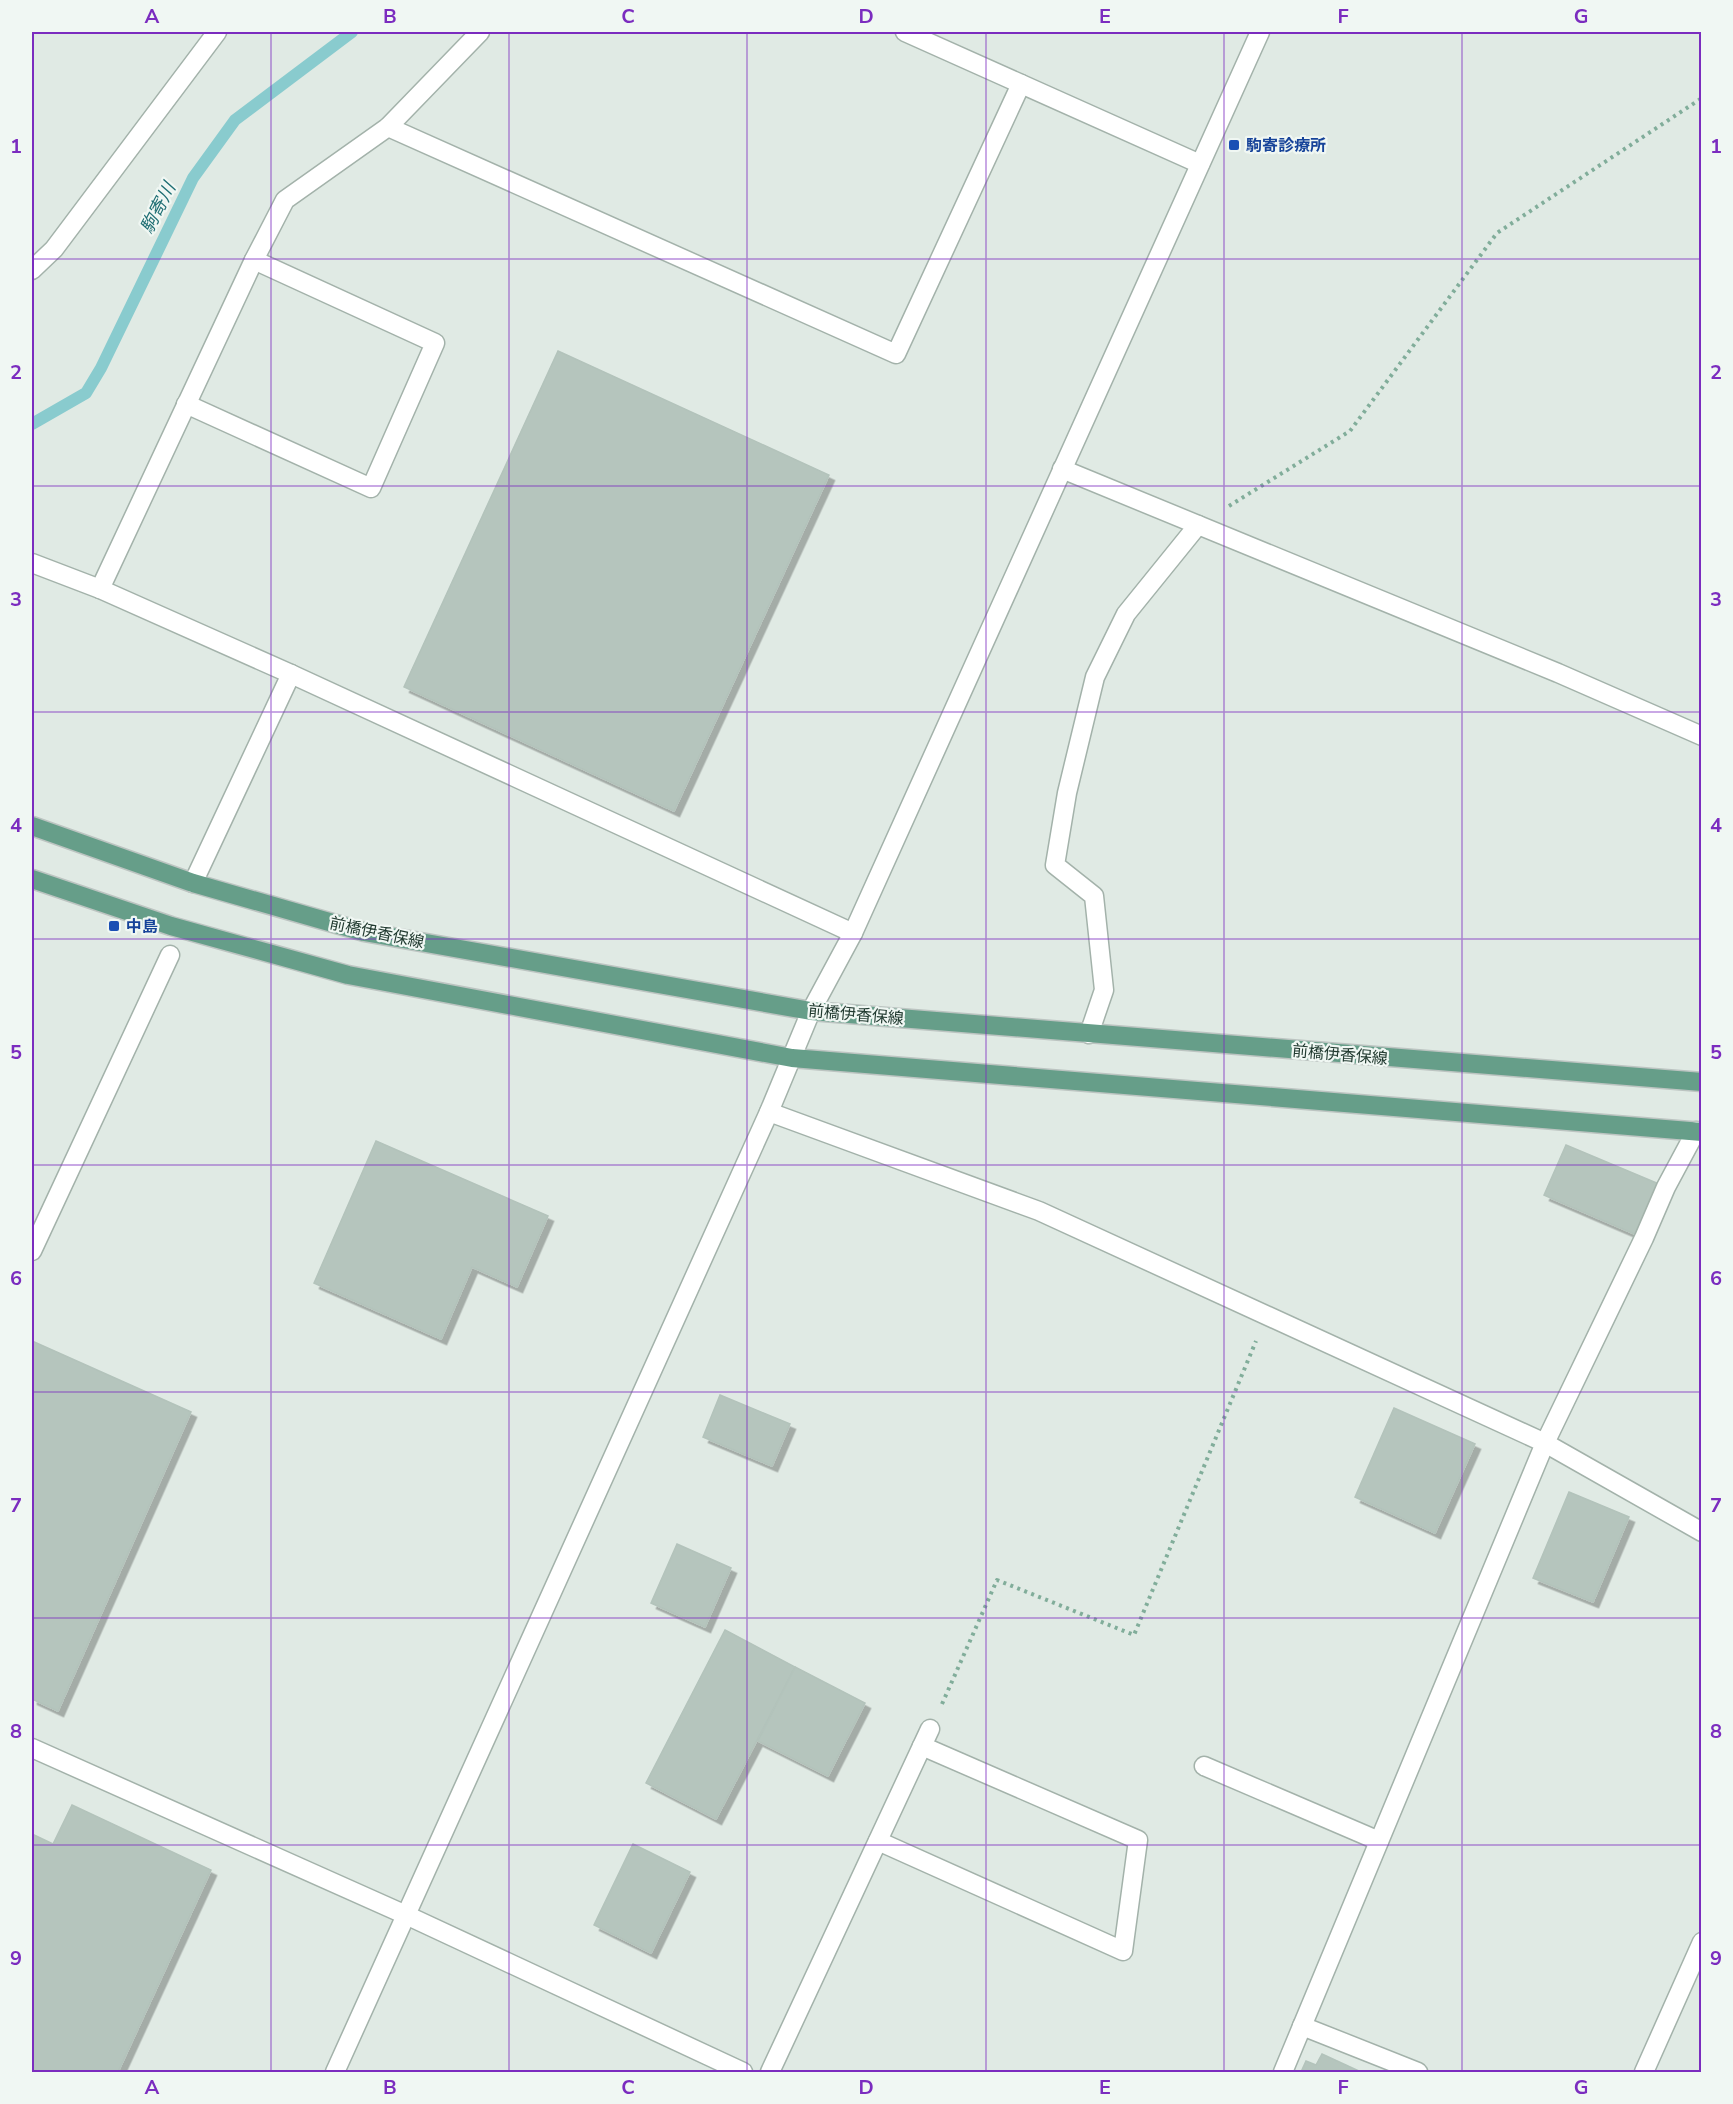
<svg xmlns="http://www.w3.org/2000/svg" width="1733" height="2104" font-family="'Nunito Sans','Noto Sans JP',sans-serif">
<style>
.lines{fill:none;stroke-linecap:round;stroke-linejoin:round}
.stream{stroke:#89cbce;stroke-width:12}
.building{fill:#b5c5bd;stroke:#b3c3bb;stroke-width:1.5;filter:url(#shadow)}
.minor-casing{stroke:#a3b2aa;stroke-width:21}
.tertiary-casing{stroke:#a3b2aa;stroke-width:21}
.primary-casing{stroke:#bcc4c1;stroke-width:21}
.path{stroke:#81ad9a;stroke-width:4;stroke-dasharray:3 4.5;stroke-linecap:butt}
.minor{stroke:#fff;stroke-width:18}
.tertiary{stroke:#fff;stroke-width:18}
.primary{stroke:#669e89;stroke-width:18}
.grid{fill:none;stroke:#7b2cbf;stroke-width:1.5;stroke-opacity:0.55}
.transit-dot{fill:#1a4fb4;stroke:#f0f7f3;stroke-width:2}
.labels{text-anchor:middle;stroke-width:4.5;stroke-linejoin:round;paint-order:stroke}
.transit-label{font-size:16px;font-weight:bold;fill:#164399;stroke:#f0f7f3;text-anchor:start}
.street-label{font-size:16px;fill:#213a30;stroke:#f0f7f3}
.water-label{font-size:18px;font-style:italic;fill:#1e6e73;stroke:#f0f7f3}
.neatline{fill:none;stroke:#7b2cbf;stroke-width:2}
.grid-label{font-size:20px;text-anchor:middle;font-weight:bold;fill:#7b2cbf}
</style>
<defs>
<filter id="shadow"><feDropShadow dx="5.5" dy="5.5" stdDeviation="0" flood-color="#0004"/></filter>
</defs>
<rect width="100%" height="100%" fill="#e0eae4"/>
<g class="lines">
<polyline class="stream" points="32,424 86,393 101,368 193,178 235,120 352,32"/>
</g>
<g class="building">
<polygon points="558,351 829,475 674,811 404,687"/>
<polygon points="376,1141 548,1216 517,1287 472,1267 441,1339 314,1283"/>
<polygon points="1566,1145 1666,1187 1644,1238 1544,1195"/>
<polygon points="32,1341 191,1412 58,1711 32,1699"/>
<polygon points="720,1395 790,1424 772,1466 703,1437"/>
<polygon points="1394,1408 1475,1444 1435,1533 1355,1497"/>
<polygon points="1569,1492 1629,1517 1593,1602 1533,1578"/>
<polygon points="677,1544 731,1568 705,1627 651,1603"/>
<polygon points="725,1630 795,1667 716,1819 646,1783"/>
<polygon points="795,1667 865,1703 828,1776 758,1741"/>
<polygon points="72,1805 211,1870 118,2072 32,2072 32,1834 53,1844"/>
<polygon points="633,1844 690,1872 651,1953 594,1925"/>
<polygon points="1322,2054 1361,2072 1301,2072 1306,2061 1316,2065"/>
</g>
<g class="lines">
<g class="minor-casing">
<g id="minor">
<polyline points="480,32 388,127 285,200 254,260 100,589 291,674 853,933"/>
<polyline points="905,32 1200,164"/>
<polyline points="388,127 896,354 1021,84"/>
<polyline points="32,270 54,249 217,32"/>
<polyline points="186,404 371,488 435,343 254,260"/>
<polyline points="1062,469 1558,673 1702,736"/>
<polyline points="32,563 100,589"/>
<polyline points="193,883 291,674"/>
<polyline points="1089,1034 1104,990 1094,896 1055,865 1067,793 1095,677 1126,614 1198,525"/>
<polyline points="769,1112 1039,1211 1545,1443 1283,2072"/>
<polyline points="1696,1131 1666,1187 1644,1238 1545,1443 1702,1532"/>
<polyline points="32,1251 170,955"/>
<polyline points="32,1748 406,1915 743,2072"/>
<polyline points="1204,1766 1379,1841"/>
<polyline points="878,1841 1123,1951 1138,1840 922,1746"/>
<polyline points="1302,2026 1418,2072"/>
<polyline points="770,2072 930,1729"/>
<polyline points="1644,2072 1702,1942"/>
</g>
</g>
<g class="tertiary-casing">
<polyline id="tertiary" points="335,2072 769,1112 811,1011 853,933 1260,32"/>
</g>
<g class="primary-casing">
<g id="primary">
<polyline points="32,826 193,883 364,932 811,1011 1702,1082"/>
<polyline points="32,879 171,926 348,975 792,1058 1702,1132"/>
</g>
</g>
<g class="path">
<polyline points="1229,506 1350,431 1497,233 1702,98"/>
<polyline points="942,1704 997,1580 1134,1635 1256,1341"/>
</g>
<use href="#minor" class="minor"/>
<use href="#tertiary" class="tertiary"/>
<use href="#primary" class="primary"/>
</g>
<path class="grid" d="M271,32V2072M509,32V2072M747,32V2072M986,32V2072M1224,32V2072M1462,32V2072M32,259H1702M32,486H1702M32,712H1702M32,939H1702M32,1165H1702M32,1392H1702M32,1618H1702M32,1845H1702"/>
<g class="transit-dot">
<rect x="1228" y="139" width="12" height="12" rx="3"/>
<rect x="108" y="920" width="12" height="12" rx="3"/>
</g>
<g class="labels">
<g class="transit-label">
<text x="1246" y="151">駒寄診療所</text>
<text x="126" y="932">中島</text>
</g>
<g class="street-label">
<text transform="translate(377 932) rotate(12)" y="6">前橋伊香保線</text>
<text transform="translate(856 1014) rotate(5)" y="6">前橋伊香保線</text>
<text transform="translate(1340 1054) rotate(5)" y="6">前橋伊香保線</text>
</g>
<g class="water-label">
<text transform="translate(158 208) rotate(-63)" y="6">駒寄川</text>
</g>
</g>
<rect width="1733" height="2104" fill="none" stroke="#f0f7f3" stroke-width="66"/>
<rect x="33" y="33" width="1667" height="2038" class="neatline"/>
<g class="grid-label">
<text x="152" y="23">A</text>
<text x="390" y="23">B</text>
<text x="628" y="23">C</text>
<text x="866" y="23">D</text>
<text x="1105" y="23">E</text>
<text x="1343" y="23">F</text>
<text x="1581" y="23">G</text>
<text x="16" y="153">1</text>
<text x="1716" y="153">1</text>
<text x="16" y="379">2</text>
<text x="1716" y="379">2</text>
<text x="16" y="606">3</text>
<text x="1716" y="606">3</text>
<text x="16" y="832">4</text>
<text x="1716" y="832">4</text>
<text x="16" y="1059">5</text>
<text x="1716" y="1059">5</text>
<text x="16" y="1285">6</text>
<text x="1716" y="1285">6</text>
<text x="16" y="1512">7</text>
<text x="1716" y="1512">7</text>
<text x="16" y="1738">8</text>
<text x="1716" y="1738">8</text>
<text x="16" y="1965">9</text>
<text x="1716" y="1965">9</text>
<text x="152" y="2094">A</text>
<text x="390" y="2094">B</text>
<text x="628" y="2094">C</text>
<text x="866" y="2094">D</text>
<text x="1105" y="2094">E</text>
<text x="1343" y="2094">F</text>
<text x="1581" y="2094">G</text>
</g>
</svg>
